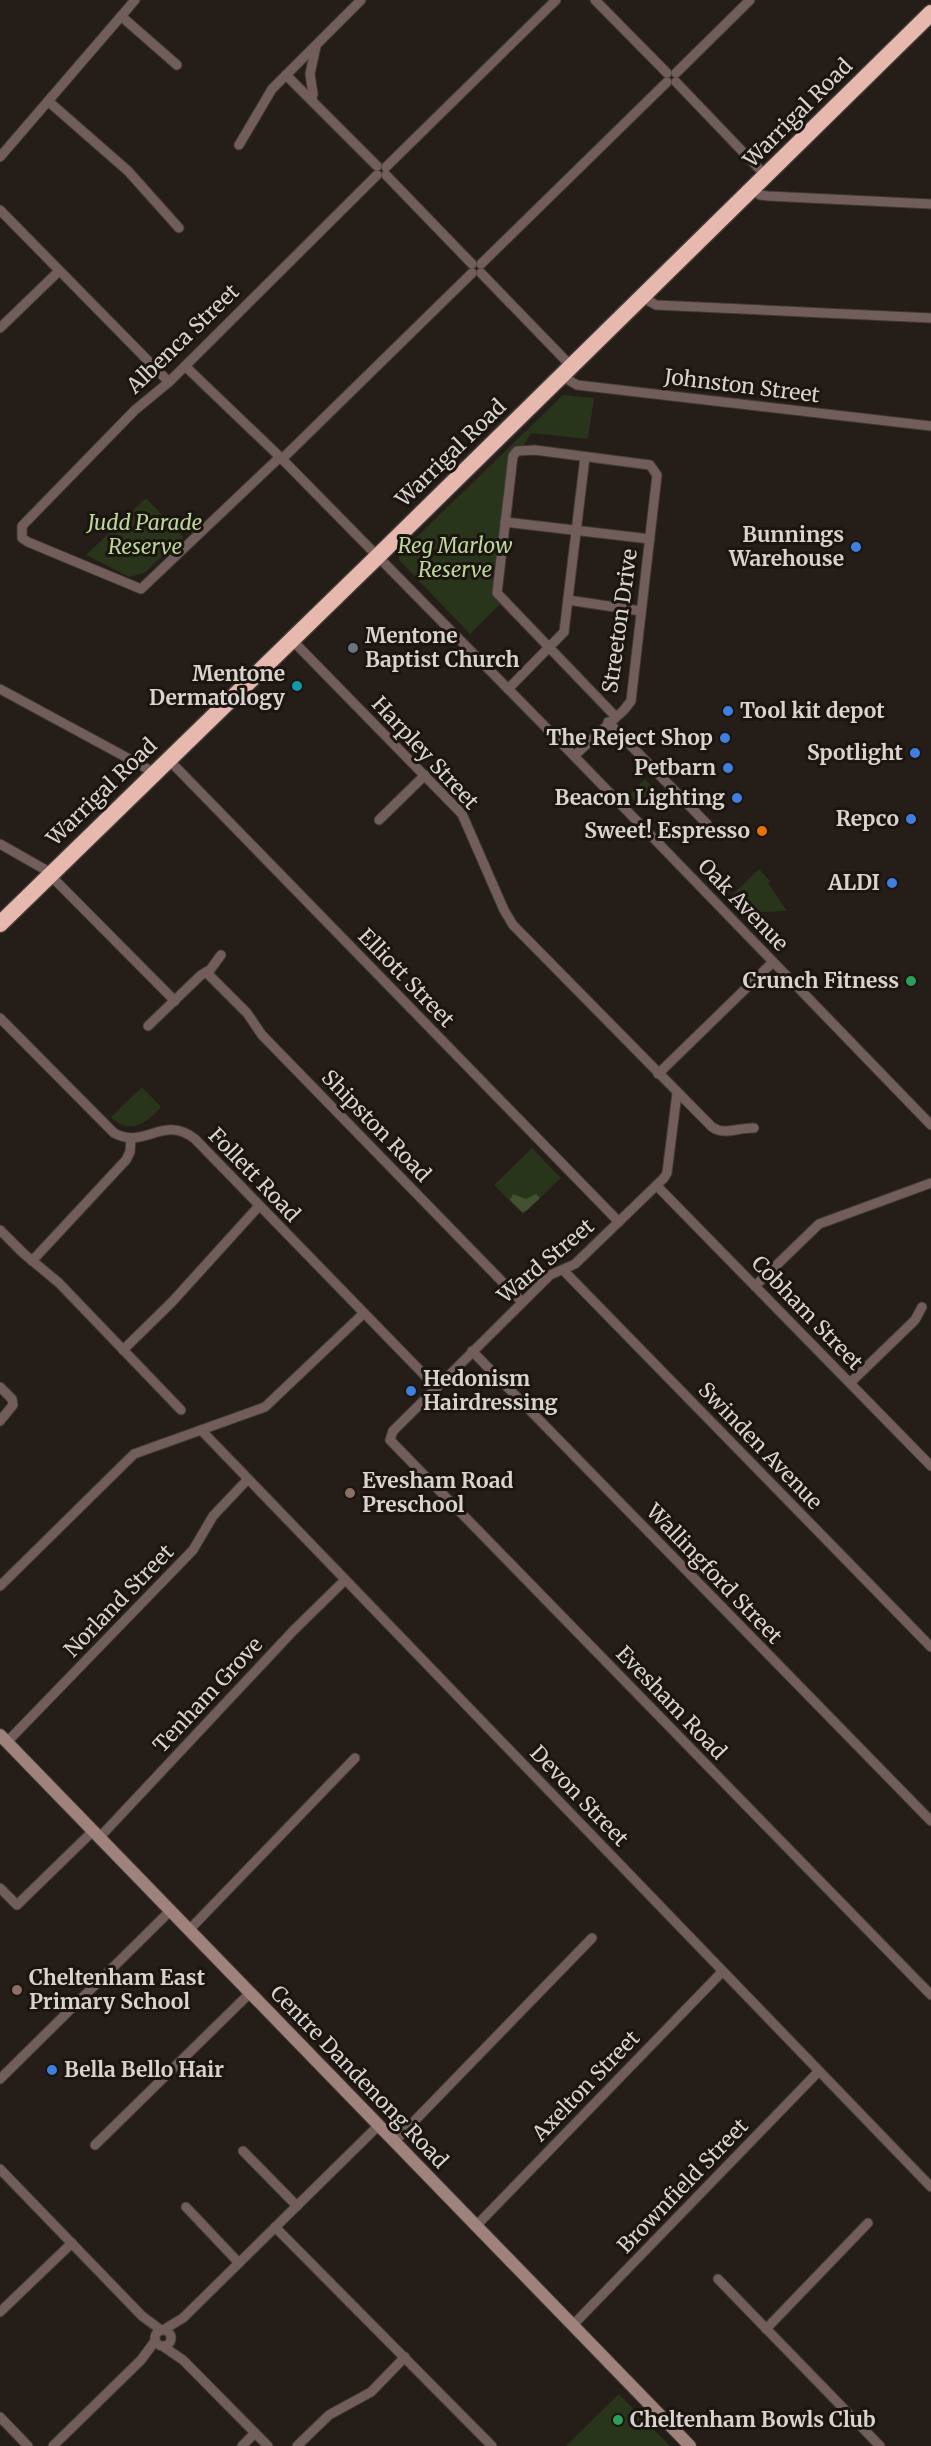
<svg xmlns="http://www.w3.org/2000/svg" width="931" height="2446" font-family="Merriweather,serif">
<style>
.green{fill:#29351a}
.forest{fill:#42512f}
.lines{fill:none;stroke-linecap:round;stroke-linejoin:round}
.street-casing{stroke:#413a35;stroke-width:11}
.secondary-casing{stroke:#413a35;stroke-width:14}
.highway-casing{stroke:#413a35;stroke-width:19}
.street{stroke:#715e5a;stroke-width:9}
.secondary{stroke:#a0827c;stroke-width:12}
.highway{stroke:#e6b8ae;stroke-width:16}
.shop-dot{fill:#3f7fe0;stroke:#1b140f;stroke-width:2}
.worship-dot{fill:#6b7280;stroke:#1b140f;stroke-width:2}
.culture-dot{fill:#0f9aa8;stroke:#1b140f;stroke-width:2}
.food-dot{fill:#e8710a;stroke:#1b140f;stroke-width:2}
.leisure-dot{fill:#2e9e5b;stroke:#1b140f;stroke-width:2}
.education-dot{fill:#8d6e63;stroke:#1b140f;stroke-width:2}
.labels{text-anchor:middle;stroke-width:6;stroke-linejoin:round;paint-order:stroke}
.street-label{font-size:21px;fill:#d8d3cf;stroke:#1b140f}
.park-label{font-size:21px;font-style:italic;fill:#bbd79a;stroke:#1b140f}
.poi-label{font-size:21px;font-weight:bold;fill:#d8d3cf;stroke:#1b140f;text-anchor:end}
</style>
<rect width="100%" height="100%" fill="#241d18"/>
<g class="green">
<polygon points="563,395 594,398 588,439 531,433 524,445 518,447 494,596 500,604 470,634 399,560 399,554"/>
<polygon points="146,498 183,537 144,573 129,577 86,555"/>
<polygon points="645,779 656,791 640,806 629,795"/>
<polygon points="759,869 770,881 768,883 787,911 760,912 748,915 729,898"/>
<path d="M142,1087L161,1107C147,1123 130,1136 111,1117Z"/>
<polygon points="532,1148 561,1178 523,1214 494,1185"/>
<polygon points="619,2394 670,2446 566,2446"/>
</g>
<polygon class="forest" points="513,1194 526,1199 536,1194 540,1198 526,1211 522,1212 510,1200"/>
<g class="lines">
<g class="street-casing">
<g id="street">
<polyline points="595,0 667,73"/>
<polyline points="121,16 177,65"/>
<polyline points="676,73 750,0"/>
<polyline points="286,75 377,166"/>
<polyline points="676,82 766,176"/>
<polyline points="312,99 313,94 310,74 316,46"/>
<polyline points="48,101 128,171 179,228"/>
<polyline points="239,145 272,89 361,0"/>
<polyline points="0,157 135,0"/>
<polyline points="386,167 556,0"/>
<polyline points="386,175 472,264"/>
<polyline points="753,189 760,195 768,196 931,204"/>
<polyline points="0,210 169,382"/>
<polyline points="481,264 667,82"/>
<polyline points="481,273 571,366"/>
<polyline points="642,297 656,305 931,318"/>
<polyline points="0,328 59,271"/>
<polyline points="185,366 280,457 574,756 931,1125"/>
<polyline points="562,376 577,385 931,426"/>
<polyline points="280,457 141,589 28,542 22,538 22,526 135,410 169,382 377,175"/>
<polyline points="282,459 472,273"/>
<polyline points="505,522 650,539"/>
<polyline points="568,600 641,611"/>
<path d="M292,640L462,814L504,910L513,925L712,1127C725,1136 739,1127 754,1128"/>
<polyline points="0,689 146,768 153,774"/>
<polyline points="508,689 564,632 585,457"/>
<polyline points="608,722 707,824"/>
<polyline points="574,756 624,710 631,701 657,475 650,465 535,450 517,451 513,456 497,593 615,716"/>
<polyline points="168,759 619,1222"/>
<polyline points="379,820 425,775"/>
<polyline points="0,844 44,869 175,1001"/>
<polyline points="206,972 247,1013 262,1035 522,1302"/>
<path d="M0,1018L114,1133C145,1150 163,1114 195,1139L437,1388"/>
<polyline points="148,1026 201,975 210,970 221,955"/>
<polyline points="658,1074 773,962"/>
<polyline points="677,1093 667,1173 664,1178 575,1264 550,1275 393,1431 390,1440 931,1995"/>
<polyline points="657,1186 931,1466"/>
<polyline points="0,1230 23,1253 59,1283 181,1410"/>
<polyline points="32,1261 126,1160 130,1152 131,1139"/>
<polyline points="563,1270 931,1647"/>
<polyline points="755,1286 819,1224 931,1183"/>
<polyline points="123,1350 172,1302 259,1206"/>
<polyline points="472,1351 931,1821"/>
<polyline points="850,1383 915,1320 922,1307"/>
<polyline points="0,1387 12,1399 13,1405 0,1421"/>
<polyline points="201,1430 931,2187"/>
<polyline points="0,1586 134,1454 265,1407 364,1313"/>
<polyline points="7,1742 193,1550 213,1516 248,1479"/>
<polyline points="99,1838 293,1631 345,1580"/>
<polyline points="0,1888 17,1905 93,1831"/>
<polyline points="189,1930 355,1758"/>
<polyline points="0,2079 170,1911"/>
<polyline points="394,2142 592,1938"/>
<polyline points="95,2145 250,1993"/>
<polyline points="243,2151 297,2206"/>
<polyline points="0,2169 142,2316 161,2330"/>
<polyline points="186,2207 239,2263"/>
<polyline points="476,2226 722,1972"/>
<polyline points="275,2227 492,2446"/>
<polyline points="718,2279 880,2446"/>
<polyline points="0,2312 72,2243"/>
<polyline points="572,2326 819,2071"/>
<polyline points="766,2329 868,2223"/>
<circle cx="163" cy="2338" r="8"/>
<polyline points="163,2330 183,2318 378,2126"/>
<polyline points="164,2347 183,2360 268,2446"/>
<polyline points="0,2417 28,2446"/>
<polyline points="53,2446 141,2360 155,2341"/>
<polyline points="242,2446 255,2433"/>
<polyline points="297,2446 329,2415 371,2392 405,2357"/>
</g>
</g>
<g class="secondary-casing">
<polyline id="secondary" points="0,1735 690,2446"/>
</g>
<g class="highway-casing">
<polyline id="highway" points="0,924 377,557 931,13"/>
</g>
<use href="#street" class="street"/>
<use href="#secondary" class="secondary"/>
<use href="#highway" class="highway"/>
</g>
<g class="shop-dot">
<circle cx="856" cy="547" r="6"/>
<circle cx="728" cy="711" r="6"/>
<circle cx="725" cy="738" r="6"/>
<circle cx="915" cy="753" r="6"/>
<circle cx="728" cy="768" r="6"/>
<circle cx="737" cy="798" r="6"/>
<circle cx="911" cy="819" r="6"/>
<circle cx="892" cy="883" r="6"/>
<circle cx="411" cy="1391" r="6"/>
<circle cx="52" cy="2070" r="6"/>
</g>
<circle class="worship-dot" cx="353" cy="648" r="6"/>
<circle class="culture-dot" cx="297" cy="686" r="6"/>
<circle class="food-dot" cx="762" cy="831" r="6"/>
<g class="leisure-dot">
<circle cx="911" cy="981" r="6"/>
<circle cx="618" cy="2420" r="6"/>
</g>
<g class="education-dot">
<circle cx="350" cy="1493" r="6"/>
<circle cx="17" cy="1990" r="6"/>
</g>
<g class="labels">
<g class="street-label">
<text transform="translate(798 113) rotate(-45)" y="7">Warrigal Road</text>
<text transform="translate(183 339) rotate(-44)" y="7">Albenca Street</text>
<text transform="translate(742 386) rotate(7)" y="7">Johnston Street</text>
<text transform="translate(451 453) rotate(-44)" y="7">Warrigal Road</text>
<text transform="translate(620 621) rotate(-82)" y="7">Streeton Drive</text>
<text transform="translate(425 753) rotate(47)" y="7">Harpley Street</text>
<text transform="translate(102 792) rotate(-44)" y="7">Warrigal Road</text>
<text transform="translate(743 905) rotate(46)" y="7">Oak Avenue</text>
<text transform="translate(406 978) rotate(46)" y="7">Elliott Street</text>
<text transform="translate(376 1126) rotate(46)" y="7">Shipston Road</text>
<text transform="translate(254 1175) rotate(46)" y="7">Follett Road</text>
<text transform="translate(546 1261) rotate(-40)" y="7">Ward Street</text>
<text transform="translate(807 1313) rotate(46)" y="7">Cobham Street</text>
<text transform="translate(760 1446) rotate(46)" y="7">Swinden Avenue</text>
<text transform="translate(714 1574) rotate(46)" y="7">Wallingford Street</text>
<text transform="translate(119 1601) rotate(-46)" y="7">Norland Street</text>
<text transform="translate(208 1695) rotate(-47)" y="7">Tenham Grove</text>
<text transform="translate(671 1703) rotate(46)" y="7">Evesham Road</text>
<text transform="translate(579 1796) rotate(46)" y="7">Devon Street</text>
<text transform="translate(359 2077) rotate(46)" y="7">Centre Dandenong Road</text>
<text transform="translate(586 2086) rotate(-46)" y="7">Axelton Street</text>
<text transform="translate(683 2186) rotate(-46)" y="7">Brownfield Street</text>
</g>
<g class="park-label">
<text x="145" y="530">Judd Parade<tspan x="145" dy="24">Reserve</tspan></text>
<text x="455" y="553">Reg Marlow<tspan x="455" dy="24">Reserve</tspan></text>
</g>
<g class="poi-label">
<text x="844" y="542">Bunnings<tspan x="844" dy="24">Warehouse</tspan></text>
<text x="365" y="643" text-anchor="start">Mentone<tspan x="365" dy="24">Baptist Church</tspan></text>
<text x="285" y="681">Mentone<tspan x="285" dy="24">Dermatology</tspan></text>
<text x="740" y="718" text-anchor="start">Tool kit depot</text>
<text x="713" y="745">The Reject Shop</text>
<text x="903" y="760">Spotlight</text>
<text x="716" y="775">Petbarn</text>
<text x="725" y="805">Beacon Lighting</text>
<text x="899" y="826">Repco</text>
<text x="750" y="838">Sweet! Espresso</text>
<text x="880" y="890">ALDI</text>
<text x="899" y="988">Crunch Fitness</text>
<text x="423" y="1386" text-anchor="start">Hedonism<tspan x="423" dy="24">Hairdressing</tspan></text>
<text x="362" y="1488" text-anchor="start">Evesham Road<tspan x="362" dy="24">Preschool</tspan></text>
<text x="29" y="1985" text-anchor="start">Cheltenham East<tspan x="29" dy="24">Primary School</tspan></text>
<text x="64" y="2077" text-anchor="start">Bella Bello Hair</text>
<text x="630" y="2427" text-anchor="start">Cheltenham Bowls Club</text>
</g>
</g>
</svg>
